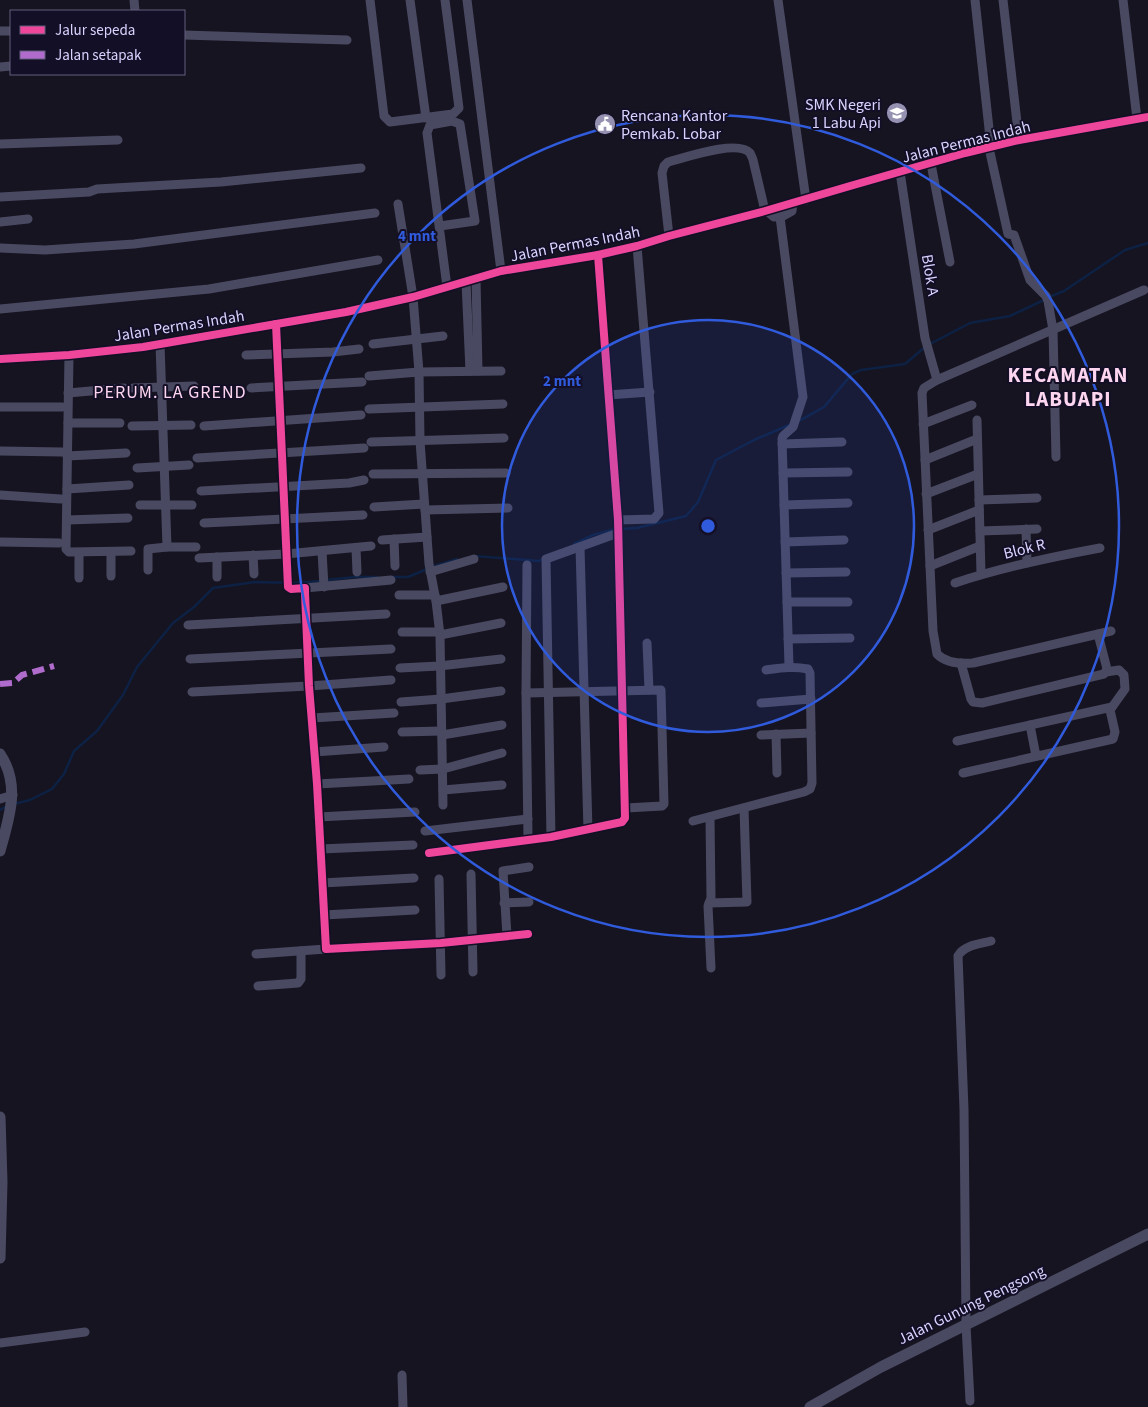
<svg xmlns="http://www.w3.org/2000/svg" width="1148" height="1407" font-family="'Source Sans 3',sans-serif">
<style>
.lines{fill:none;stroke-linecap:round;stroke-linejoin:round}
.stream{stroke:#0d2144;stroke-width:2.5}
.minor{stroke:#4a4962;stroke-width:9}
.tertiary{stroke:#4a4962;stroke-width:11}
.quiet{stroke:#b06ccc;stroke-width:6;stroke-dasharray:12 6;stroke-linecap:butt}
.cycleway-casing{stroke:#130f26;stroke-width:11}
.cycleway{stroke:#ed469a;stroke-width:8}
.ring{fill:none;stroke:#305bdc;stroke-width:2.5}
.labels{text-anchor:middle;stroke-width:4;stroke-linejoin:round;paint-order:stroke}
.poi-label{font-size:16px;fill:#d9d4ff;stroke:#130f26;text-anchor:end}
.street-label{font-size:16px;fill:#d9d4ff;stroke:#130f26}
.neighbourhood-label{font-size:18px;letter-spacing:1px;fill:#ffd6f0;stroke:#130f26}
.district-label{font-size:21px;font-weight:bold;letter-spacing:1px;fill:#ffd6f0;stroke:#130f26}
.centre{fill:#305bdc;stroke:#130f26;stroke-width:2.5}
.ring-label{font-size:15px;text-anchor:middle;font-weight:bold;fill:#305bdc;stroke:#130f26;stroke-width:4;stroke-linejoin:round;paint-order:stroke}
</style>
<rect width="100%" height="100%" fill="#161421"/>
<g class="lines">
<g class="stream">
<polyline points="1049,297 1064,291 1125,250 1148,243"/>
<polyline points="930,344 970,323 1010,316 1044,300"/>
<polyline points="799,421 824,407 852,374 861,370 905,364 925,347"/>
<polyline points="621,529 637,528 686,516 698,502 716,460 754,440 789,425"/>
<polyline points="574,544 593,535 615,529"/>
<polyline points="475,556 539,561 544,558"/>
<polyline points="434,566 457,559"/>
<polyline points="391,577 408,577 427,569"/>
<polyline points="327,580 355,577 378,577"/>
<polyline points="14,804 30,800 52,789 64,774 74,751 97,731 123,695 137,667 173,623 194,607 213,588 255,582 294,583 321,581"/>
<polyline points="0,810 7,806"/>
</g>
<g class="minor">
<polyline points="134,0 135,11"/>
<polyline points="370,0 384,116 390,122 453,114 459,108 445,0"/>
<polyline points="410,0 426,118"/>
<polyline points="467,0 501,271"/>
<polyline points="778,0 806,200"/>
<polyline points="975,0 991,147"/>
<polyline points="1003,0 1019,140"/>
<polyline points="1123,0 1137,119"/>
<polyline points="0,31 11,31"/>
<polyline points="184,35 347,40"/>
<polyline points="0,67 11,66"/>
<polyline points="0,144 118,140"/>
<polyline points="989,148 1008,234 1014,235 1030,280 1046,296 1048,301 1053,330 1056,457"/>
<polyline points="931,164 950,262"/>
<polyline points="900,172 925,338 937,380"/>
<polyline points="0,197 89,192 97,189 221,182 361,168"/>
<polyline points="398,204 413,297 419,372 420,441 429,564 436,601 440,635 443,805"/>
<polyline points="767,211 774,217 783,216 792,211 793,203"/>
<polyline points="780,217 803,397 793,427 783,436 782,439 789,666"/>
<polyline points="0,222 28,219"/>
<polyline points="440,226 475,221 460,124 452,121 430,125 427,133 447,287"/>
<path d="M669,236L662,173L664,166L668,162C684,158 738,139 750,153C750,153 753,159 753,160L765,211"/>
<polyline points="0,248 45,250 134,244 375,213"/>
<polyline points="476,279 478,371"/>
<polyline points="466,282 470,371"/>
<polyline points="0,309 209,289 378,260"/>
<polyline points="276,324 288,587 291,589 305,588 305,593 309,686 317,784 326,949 441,943 528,934"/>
<polyline points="160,344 167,547 196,547"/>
<polyline points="373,344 443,336"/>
<polyline points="69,355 66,549 69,552 131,551"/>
<polyline points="246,355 333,352 359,349"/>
<polyline points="0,359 69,355 143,347 346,312 413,297 501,271 598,255 637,246 669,236 765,211 850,186 965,153 1019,140 1148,117"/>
<polyline points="369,376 419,372 501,371"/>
<polyline points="133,388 194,386"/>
<polyline points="251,388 362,382"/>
<polyline points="68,393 124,388"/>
<polyline points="608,395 650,392"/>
<polyline points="0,407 62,407"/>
<polyline points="369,409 503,404"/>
<polyline points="977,420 981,574"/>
<polyline points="68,423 120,423"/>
<polyline points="923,424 972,405"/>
<polyline points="132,426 191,425"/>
<polyline points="204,426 361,415"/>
<polyline points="371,442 504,438"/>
<polyline points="782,444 842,442"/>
<polyline points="0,451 62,452"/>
<polyline points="67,456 126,453"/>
<polyline points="197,458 364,448"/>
<polyline points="925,460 977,439"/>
<polyline points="137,468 189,465"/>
<polyline points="783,473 848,472"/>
<polyline points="373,474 506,473"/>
<polyline points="67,489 129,485"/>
<polyline points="201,491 349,483 364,480"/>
<polyline points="926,494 978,474"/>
<polyline points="0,495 61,499"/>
<polyline points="979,500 1037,498"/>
<polyline points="140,505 192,505"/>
<polyline points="784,505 848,503"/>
<polyline points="374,507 424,504"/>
<polyline points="425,510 508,508"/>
<polyline points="67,520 128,518"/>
<polyline points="618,520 654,519 659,513 637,246"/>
<polyline points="204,523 363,515"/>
<polyline points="1026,529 1027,563"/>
<polyline points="928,530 979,510"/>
<polyline points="980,531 1037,529"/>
<polyline points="394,539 395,566"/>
<polyline points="382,540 427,537"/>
<polyline points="0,542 59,543"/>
<polyline points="785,542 844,540"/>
<polyline points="580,547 588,830"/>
<polyline points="356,548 357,572"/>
<polyline points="322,551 324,587"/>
<polyline points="79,553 79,578"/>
<polyline points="253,555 254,574"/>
<polyline points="199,558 286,554 371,546"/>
<polyline points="527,565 526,693 661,690 664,804 662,806 626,808"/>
<polyline points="930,566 980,546"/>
<polyline points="148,570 148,549 167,547"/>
<polyline points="430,572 474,559"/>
<polyline points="786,573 846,572"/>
<polyline points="111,576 111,552"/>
<polyline points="217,577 217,557"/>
<path d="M955,583C1003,567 1051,557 1100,548"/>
<polyline points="305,588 391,580"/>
<polyline points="399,595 435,595"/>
<polyline points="436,601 503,587"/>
<polyline points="787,602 848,602"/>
<polyline points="188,625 386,614"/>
<path d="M1111,631L973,663C961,664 946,663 937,654L933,631L922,393L924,388L937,380L1144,290"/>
<polyline points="402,632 439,632"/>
<polyline points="440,635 501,623"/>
<polyline points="788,639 850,638"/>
<polyline points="647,643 649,690"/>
<polyline points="190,659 391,649"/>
<polyline points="961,663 971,699 973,702 982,703 1104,674 1107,669 1098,634"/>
<polyline points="400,668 439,666 501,659"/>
<polyline points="192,692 309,686 391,680"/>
<polyline points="526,693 528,839"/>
<polyline points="401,702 441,699 501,691"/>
<polyline points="761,703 811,699"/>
<polyline points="312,718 394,713"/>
<polyline points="1030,725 1036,756"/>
<polyline points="402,732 442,731"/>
<polyline points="776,734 777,773"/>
<polyline points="442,735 502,725"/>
<polyline points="761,735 811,733"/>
<polyline points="957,741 1112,707"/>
<polyline points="314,752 384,747"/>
<polyline points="420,770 443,769 502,753"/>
<polyline points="963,773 1113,739 1115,732 1110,710 1125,689 1124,675 1119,670 1106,672"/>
<polyline points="317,784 409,779"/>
<polyline points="443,790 502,785"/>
<polyline points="0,799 13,795"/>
<polyline points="318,817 415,812"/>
<polyline points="710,817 711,898 708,906 711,968"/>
<path d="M693,821L804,792L810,789L812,783L810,673L808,669C793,666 781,668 766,670"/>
<polyline points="425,831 528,819"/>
<polyline points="551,837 546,559 618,533"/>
<polyline points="321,849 413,845"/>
<polyline points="429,853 551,837 622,822 625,818 618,520 598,255"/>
<polyline points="471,874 473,972"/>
<polyline points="439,879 441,975"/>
<polyline points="322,883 414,878"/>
<polyline points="504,903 529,902"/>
<polyline points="709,903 747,902 744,808"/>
<polyline points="324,915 415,910"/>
<polyline points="507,936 503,871 529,867"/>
<polyline points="256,954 326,949"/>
<polyline points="258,986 298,983 301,979 301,951"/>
<polyline points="0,1343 85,1332"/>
<polyline points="402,1375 403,1407"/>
<path d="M970,1401L966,1325L964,1109L958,956C964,945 980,944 991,941"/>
</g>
<g class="tertiary">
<path d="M0,754C21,785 9,818 0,851"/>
<polyline points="0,1117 2,1182 0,1258"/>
<polyline points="810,1407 881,1367 1148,1234"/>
</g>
<polyline class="quiet" points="0,684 13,683 22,675 54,666"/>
<g class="cycleway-casing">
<g id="cycleway">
<polyline points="276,324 288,587 291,589 305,588 305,593 309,686 317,784 326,949 441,943 528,934"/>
<polyline points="0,359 69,355 143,347 346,312 413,297 501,271 598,255 637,246 669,236 765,211 850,186 965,153 1019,140 1148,117"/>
<polyline points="429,853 551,837 622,822 625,818 618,520 598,255"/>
</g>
</g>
<use href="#cycleway" class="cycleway"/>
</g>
<circle cx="708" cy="526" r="206" fill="#305bdc" fill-opacity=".12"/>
<g class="ring">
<circle cx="708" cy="526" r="206"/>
<circle cx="708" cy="526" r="411"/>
</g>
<defs>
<g id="school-disc" transform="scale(1.125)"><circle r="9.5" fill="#9591b1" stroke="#130f26"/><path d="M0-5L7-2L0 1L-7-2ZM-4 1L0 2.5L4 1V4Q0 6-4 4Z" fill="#fff"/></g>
<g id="civic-disc" transform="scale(1.125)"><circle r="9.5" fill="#9591b1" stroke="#130f26"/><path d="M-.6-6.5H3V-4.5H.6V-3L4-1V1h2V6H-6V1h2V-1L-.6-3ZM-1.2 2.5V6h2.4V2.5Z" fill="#fff"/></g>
</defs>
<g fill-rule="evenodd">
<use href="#school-disc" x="897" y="113"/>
<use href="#civic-disc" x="605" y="124"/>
</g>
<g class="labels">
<g class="poi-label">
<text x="881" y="110">SMK Negeri<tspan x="881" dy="18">1 Labu Api</tspan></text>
<text x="621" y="121" text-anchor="start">Rencana Kantor<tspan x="621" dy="18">Pemkab. Lobar</tspan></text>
</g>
<g class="street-label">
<text transform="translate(966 141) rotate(-14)" y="6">Jalan Permas Indah</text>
<text transform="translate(575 243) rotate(-11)" y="6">Jalan Permas Indah</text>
<text transform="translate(931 275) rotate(81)" y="6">Blok A</text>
<text transform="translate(179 325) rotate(-9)" y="6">Jalan Permas Indah</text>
<text transform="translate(1024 548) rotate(-14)" y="6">Blok R</text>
<text transform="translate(971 1304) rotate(-26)" y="6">Jalan Gunung Pengsong</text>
</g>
<g class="neighbourhood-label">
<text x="170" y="398">PERUM. LA GREND</text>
</g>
<g class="district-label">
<text x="1068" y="382">KECAMATAN<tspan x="1068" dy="24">LABUAPI</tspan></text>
</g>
</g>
<circle cx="708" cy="526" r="8" class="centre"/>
<g class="ring-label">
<text x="417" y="241">4 mnt</text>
<text x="562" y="386">2 mnt</text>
</g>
<rect x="10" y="10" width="175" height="65" fill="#130f26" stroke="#625e7d"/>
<rect x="20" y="26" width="25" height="8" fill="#ed469a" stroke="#625e7d"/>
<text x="55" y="35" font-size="15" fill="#d9d4ff">Jalur sepeda</text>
<rect x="20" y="51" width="25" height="8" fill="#b06ccc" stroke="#625e7d"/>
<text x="55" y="60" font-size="15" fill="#d9d4ff">Jalan setapak</text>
</svg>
